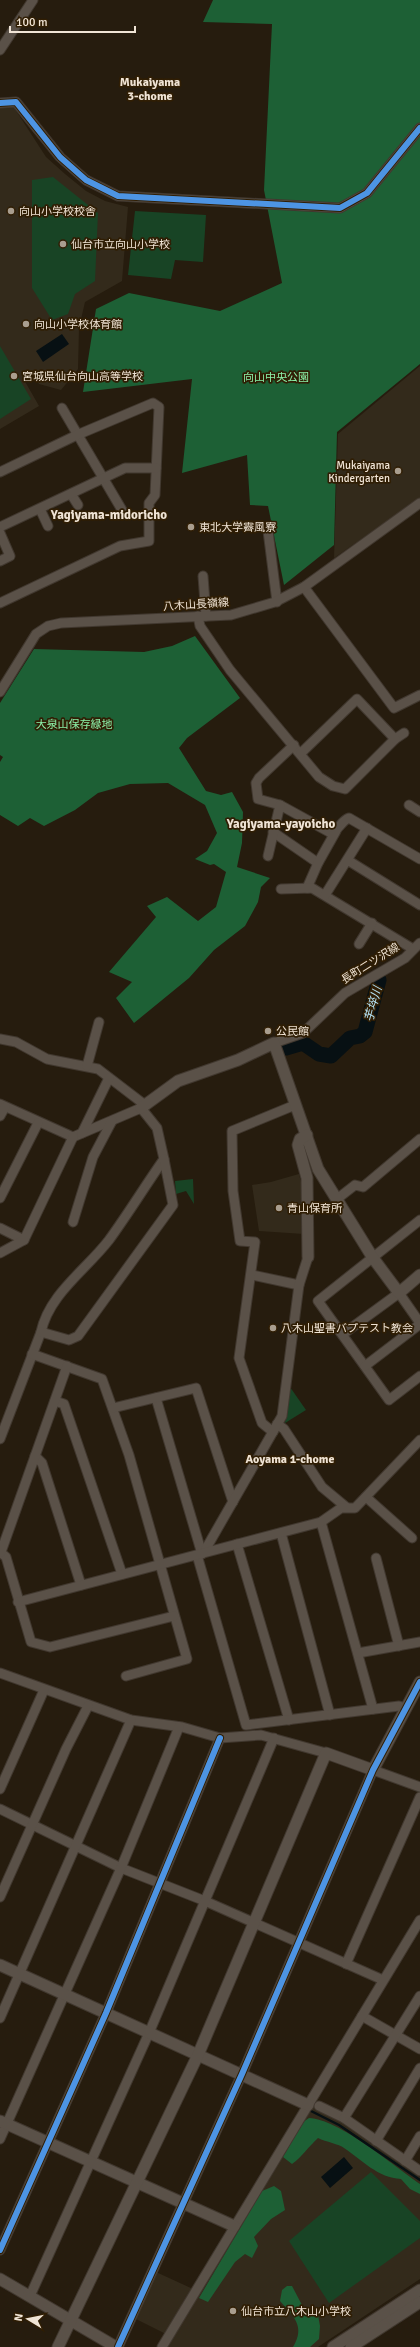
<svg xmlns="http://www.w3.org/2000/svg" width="420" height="2347" font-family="Signika,'Noto Sans JP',sans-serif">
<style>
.education{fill:#332a1b}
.green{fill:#184425}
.forest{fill:#1d6035}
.water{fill:#071013}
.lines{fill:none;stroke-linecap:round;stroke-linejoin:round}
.stream{stroke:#071013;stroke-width:2.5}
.river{stroke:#071013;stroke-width:15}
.minor-casing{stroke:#41382f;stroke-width:11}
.tertiary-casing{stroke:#41382f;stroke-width:13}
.minor{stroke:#5a5148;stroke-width:9}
.tertiary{stroke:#5a5148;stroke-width:11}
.cycleway-casing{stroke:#301e04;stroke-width:8}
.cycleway{stroke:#4d94e3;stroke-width:6}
.poi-dot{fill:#a99e8f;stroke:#301e04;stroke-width:1.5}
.labels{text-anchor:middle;stroke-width:3.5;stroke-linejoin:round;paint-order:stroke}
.poi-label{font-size:11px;fill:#f0e4d5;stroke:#301e04;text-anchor:start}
.park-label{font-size:11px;fill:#8bf1a9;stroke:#301e04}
.street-label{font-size:11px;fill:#f0e4d5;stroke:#301e04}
.neighbourhood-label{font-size:12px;font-weight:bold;fill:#f0e4d5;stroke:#301e04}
.water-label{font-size:12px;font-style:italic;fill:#b4e3f6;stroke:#301e04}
.quarter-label{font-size:13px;font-weight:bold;fill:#f0e4d5;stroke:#301e04}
</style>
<rect width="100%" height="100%" fill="#261c0e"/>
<g class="education">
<polygon points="13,106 46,157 65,174 86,191 105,201 128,207 122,281 85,302 79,328 78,369 61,390 39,384 32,373 23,378 39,406 0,429 0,107"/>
<polygon points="420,366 420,498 334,558 338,434"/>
<polygon points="299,1174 301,1182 304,1234 259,1231 252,1185 271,1182"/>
<polygon points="310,2106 343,2123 420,2177 420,2279 318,2347 165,2347"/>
<polygon points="156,2272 193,2289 166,2334 134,2318"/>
</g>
<g class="green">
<polygon points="53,177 98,213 95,281 75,294 68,314 52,320 32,288 32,180"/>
<polygon points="135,211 206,215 203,262 175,260 171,279 128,275"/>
<polygon points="0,346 31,399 0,419"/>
<polygon points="193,1179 194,1204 186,1191 176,1194 175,1181"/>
<polygon points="290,1387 306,1410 285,1423"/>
<polygon points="371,2172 420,2221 420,2238 329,2303 289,2241"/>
</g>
<g class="forest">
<polygon points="213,0 420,0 420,364 337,432 334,545 284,585 268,506 250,505 247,455 182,473 192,379 83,392 96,309 129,293 220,311 282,283 264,190 272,24 203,22"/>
<polygon points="195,636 240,698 187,738 179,748 206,791 221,795 232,792 243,812 242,843 237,867 270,878 261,887 258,902 245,926 214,950 189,978 134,1023 116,998 132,982 109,972 156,917 147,906 167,897 198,921 216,907 226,872 214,864 210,865 195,859 207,851 217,833 205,805 168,783 130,784 98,793 75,810 44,826 30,818 18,826 0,815 0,762 3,757 0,755 0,703 34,649 144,652 172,646"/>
<path d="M309,2118C339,2119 394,2166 420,2184V2194L410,2189L401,2179C378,2178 362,2160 344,2148C339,2144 326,2142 318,2138C308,2147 302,2157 292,2164L283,2157L303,2122Z"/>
<polygon points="274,2186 281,2191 285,2210 271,2219 254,2237 258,2246 252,2258 245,2254 235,2262 208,2302 199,2298 262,2191"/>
<path d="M287,2286H292L303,2307L317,2310L320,2326L319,2339L310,2347H293C306,2326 293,2316 280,2301L282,2290Z"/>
</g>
<g class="water">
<polygon points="62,334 69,344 43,362 36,351"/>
<polygon points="344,2157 353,2168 330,2188 321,2177"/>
</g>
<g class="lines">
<polyline class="stream" points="309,2110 339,2125 420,2180"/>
<polyline class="river" points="286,1048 303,1043 319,1054 331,1056 350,1038 360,1036 365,1032 379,980"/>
<g class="minor-casing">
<g id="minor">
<polyline points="0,50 33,0"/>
<polyline points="0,103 16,102 60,157 86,180 118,196 340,208 367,193 420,128"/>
<polyline points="62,408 122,510"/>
<polyline points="0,472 77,435 153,403 159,407 155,495 149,503 149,541 120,546 0,603"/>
<polyline points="71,494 78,505"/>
<polyline points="40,509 48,526"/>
<polyline points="0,527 125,468 156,468"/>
<polyline points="268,531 277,602"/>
<polyline points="0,533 10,556 0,561"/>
<polyline points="203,576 206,616"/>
<polyline points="304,587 394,708 420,695"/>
<polyline points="198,616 200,626 230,670 319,777 333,786 345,789 395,739 404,733"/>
<polyline points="0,692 36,634 48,626 61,623 231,615 275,602 304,587 420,503"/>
<path d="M294,745L259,778L256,783L258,799L280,805L331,833C339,830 341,821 349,818L420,859"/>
<polyline points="301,753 357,699 395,739"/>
<polyline points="409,805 420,812"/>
<polyline points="273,832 318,863"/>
<polyline points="268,856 280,805"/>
<polyline points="349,861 420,905"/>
<polyline points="307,888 318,863 336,831"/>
<polyline points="281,889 312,888 413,949"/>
<polyline points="325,895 367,828"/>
<polyline points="359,944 372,923"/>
<polyline points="0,1039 16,1042 47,1059 98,1069 145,1105"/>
<polyline points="274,1043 303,1033 345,993 405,958 420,943"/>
<polyline points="87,1066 99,1022"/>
<path d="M0,1104L73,1137L141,1108L157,1128L164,1159C145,1186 128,1214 109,1240C86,1270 49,1294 41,1332L0,1439"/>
<polyline points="0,1116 5,1107"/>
<polyline points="82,1133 109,1078"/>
<polyline points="0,1198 38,1123"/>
<polyline points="337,1199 355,1185 363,1187 420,1139"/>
<polyline points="420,1220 318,1301 389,1400 420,1376"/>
<polyline points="73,1222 93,1157 112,1121"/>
<polyline points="0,1228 24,1240"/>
<polyline points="0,1253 24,1240 73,1137"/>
<polyline points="252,1275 299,1285"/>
<polyline points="41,1332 69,1340 78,1336 173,1205 164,1159"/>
<polyline points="343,1334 399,1293 420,1323"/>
<polyline points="32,1354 102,1379 129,1455 187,1659 126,1676"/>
<polyline points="365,1366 420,1324"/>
<polyline points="156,1398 202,1554"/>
<polyline points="55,1401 64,1404 122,1574"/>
<polyline points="113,1408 196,1388 233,1502"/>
<polyline points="277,1424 284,1429 322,1487 346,1507"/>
<polyline points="273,1432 262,1423 239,1358 255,1242 240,1241 233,1191 232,1131 295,1105"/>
<polyline points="35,1456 42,1463 81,1585"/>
<polyline points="366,1497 412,1538"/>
<polyline points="321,1522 373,1709"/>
<polyline points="281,1533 330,1715"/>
<polyline points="237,1544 289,1720"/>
<polyline points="0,1552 6,1557 31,1642 50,1647 174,1616"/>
<polyline points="1,1552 67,1366"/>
<polyline points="204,1552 282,1416 299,1285 308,1257"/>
<polyline points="197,1555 246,1725 399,1706 406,1708"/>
<polyline points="376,1558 399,1646"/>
<polyline points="18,1602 321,1522 341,1508 355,1508 420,1440"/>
<polyline points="358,1653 420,1642"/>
<polyline points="0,1673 131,1720 182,1727 220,1738 261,1735 326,1753"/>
<polyline points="0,1789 44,1690"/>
<polyline points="0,1809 121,1868 205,1901 383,1980"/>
<polyline points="0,1897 66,1749 88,1706"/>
<polyline points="346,1964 420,1797"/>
<polyline points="362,2016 420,2049"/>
<polyline points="0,2018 131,1720"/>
<polyline points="319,2106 344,2118 420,2171"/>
<polyline points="344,2118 420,1996"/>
<polyline points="0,2139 121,1868 179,1727"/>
<polyline points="376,2141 420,2068"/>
<polyline points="405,2161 420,2136"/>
<polyline points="0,2250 106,2013 220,1738"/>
<polyline points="30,2296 149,2033 274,1738"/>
<polyline points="118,2347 242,2074 373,1770 420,1787"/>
<polyline points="162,2347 420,1920"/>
</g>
</g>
<g class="tertiary-casing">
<g id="tertiary">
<polyline points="141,1108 178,1081 238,1060 274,1043 318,1169 373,1258 399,1293 420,1275"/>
<polyline points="307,1135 300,1139 298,1145 307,1178 308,1257"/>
<polyline points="0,1965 308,2105"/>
<polyline points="0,2121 234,2226"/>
<polyline points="0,2279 116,2347"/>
<polyline points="58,2347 198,2055 326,1753 373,1770 420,1682"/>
<polyline points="333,2347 420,2290"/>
<polyline points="351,2347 420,2302"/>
</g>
</g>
<use href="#minor" class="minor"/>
<use href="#tertiary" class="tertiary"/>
<g class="cycleway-casing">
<g id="cycleway">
<polyline points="0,103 16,102 60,157 86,180 118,196 340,208 367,193 420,128"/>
<polyline points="0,2250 106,2013 220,1738"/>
<polyline points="118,2347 242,2074 373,1770 420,1682"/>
</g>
</g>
<use href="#cycleway" class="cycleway"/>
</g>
<g class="poi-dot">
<circle cx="11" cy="211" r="4"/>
<circle cx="63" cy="244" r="4"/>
<circle cx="26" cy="324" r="4"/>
<circle cx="14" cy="376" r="4"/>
<circle cx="398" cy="471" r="4"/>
<circle cx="191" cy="527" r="4"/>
<circle cx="268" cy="1031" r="4"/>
<circle cx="279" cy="1208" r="4"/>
<circle cx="273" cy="1328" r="4"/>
<circle cx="233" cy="2311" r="4"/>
</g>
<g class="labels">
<g class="poi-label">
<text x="19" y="215">向山小学校校舎</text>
<text x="71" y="248">仙台市立向山小学校</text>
<text x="34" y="328">向山小学校体育館</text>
<text x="22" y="380">宮城県仙台向山高等学校</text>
<text x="390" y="469" text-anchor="end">Mukaiyama<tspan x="390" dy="13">Kindergarten</tspan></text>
<text x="199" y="531">東北大学霽風寮</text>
<text x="276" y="1035">公民館</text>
<text x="287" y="1212">青山保育所</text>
<text x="281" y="1332">八木山聖書バプテスト教会</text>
<text x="241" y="2315">仙台市立八木山小学校</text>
</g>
<g class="park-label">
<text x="276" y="381">向山中央公園</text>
<text x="74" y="728">大泉山保存緑地</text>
</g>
<g class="street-label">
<text transform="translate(196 604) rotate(-4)" y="4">八木山長嶺線</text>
<text transform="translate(370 963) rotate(-32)" y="4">長町二ツ沢線</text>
</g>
<g class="neighbourhood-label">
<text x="150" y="86">Mukaiyama<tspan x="150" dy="14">3-chome</tspan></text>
<text x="290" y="1463">Aoyama 1-chome</text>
</g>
<g class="water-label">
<text transform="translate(373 1004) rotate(-75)" y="4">芋埣川</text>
</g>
<g class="quarter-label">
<text x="109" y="519">Yagiyama-midoricho</text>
<text x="281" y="828">Yagiyama-yayoicho</text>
</g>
</g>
<g transform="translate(28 2319) rotate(280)" stroke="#301e04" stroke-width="3" paint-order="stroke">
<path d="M0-3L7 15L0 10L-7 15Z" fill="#f0e4d5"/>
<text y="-6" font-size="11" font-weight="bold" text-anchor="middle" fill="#f0e4d5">N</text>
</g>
<path d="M10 26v6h125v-6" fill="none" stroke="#f0e4d5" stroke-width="2"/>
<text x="16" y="26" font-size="12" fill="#f0e4d5" stroke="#301e04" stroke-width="3" paint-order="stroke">100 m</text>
</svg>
